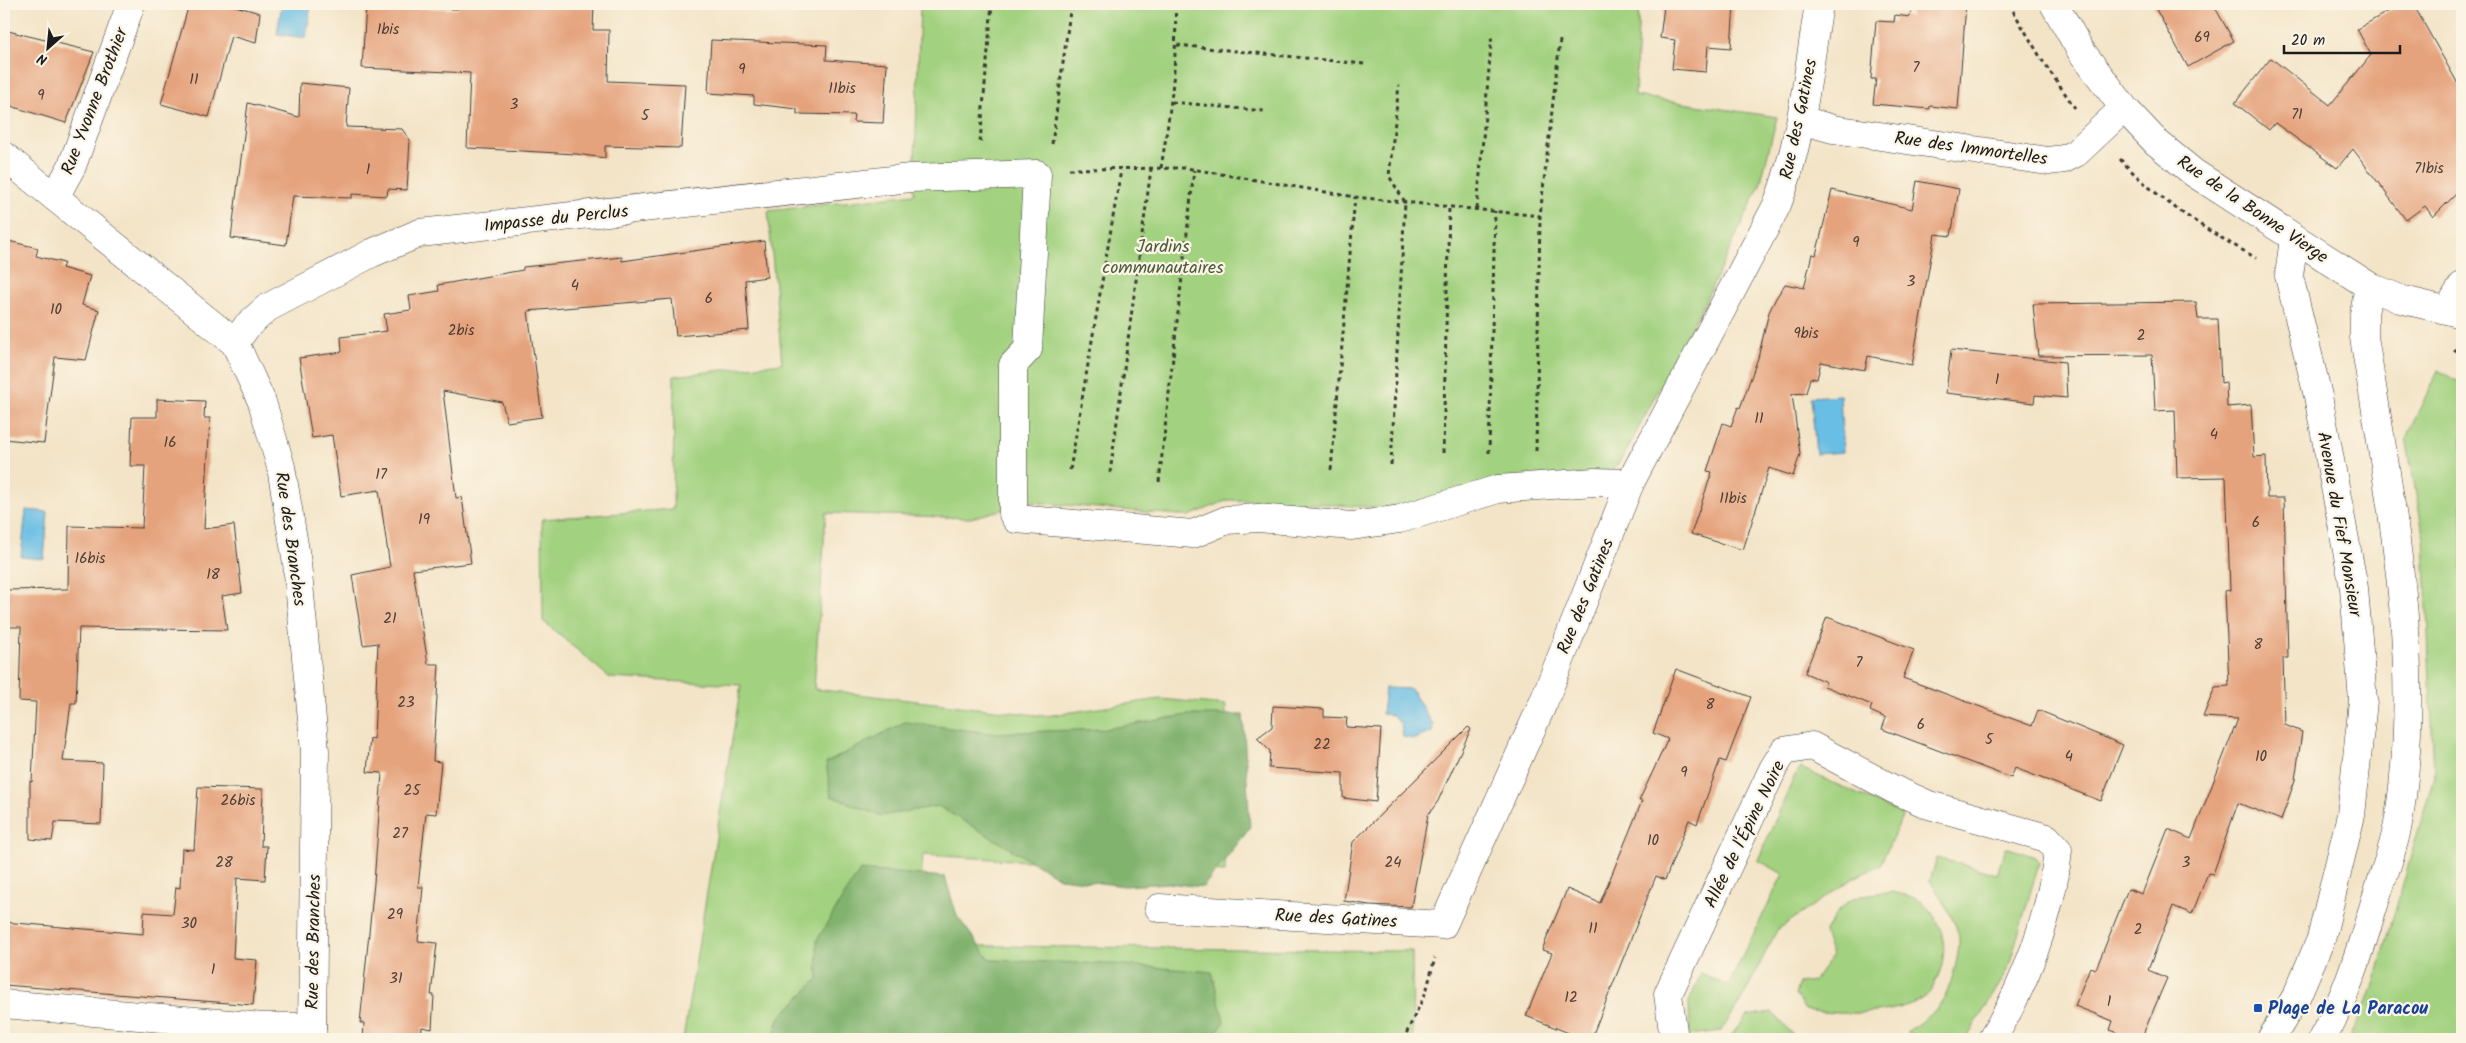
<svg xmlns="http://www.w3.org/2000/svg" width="2466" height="1043" font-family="Kalam,sans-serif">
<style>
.green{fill:#a2d17f;stroke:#5f764e}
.forest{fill:#81b36e;stroke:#4e6845}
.water{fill:#69bee5;stroke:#426d80}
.building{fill:#e5a37d}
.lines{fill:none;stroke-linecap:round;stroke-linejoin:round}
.minor-casing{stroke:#3c3a36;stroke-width:29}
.path{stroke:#3c3a36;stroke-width:3;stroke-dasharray:4 4;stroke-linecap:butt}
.minor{stroke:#fff;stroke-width:28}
.transit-dot{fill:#1a4fb4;stroke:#fcf5e5;stroke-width:2}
.labels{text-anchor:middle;stroke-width:4.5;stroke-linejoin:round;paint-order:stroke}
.number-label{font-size:15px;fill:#4e3e34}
.street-label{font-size:18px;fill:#1c1c1c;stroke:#fcf5e5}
.park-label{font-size:18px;fill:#4b5b3f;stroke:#fcf5e5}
.transit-label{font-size:18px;font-weight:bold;fill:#164399;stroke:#fcf5e5;text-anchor:start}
</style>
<rect width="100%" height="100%" fill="#fcf5e5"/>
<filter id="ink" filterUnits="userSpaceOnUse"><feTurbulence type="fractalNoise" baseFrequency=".02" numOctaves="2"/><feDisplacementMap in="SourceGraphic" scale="10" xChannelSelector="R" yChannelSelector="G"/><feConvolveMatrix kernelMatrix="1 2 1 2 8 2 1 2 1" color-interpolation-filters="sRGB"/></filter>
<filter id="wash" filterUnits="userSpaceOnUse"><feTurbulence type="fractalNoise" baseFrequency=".0096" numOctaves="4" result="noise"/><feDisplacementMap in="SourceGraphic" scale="20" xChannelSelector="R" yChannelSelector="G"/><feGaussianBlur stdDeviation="1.12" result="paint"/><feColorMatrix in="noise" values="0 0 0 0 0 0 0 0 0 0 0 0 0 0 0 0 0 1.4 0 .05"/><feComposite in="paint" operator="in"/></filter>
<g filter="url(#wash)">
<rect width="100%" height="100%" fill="#f3e4c7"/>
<g class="green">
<polygon points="920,4 1639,4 1635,96 1777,117 1760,185 1710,291 1626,452 1614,469 1381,508 1283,501 1228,500 1189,516 1031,502 971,518 826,513 814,689 1045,716 1160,699 1226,705 1225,872 923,855 917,945 1412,951 1413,1039 683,1039 741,685 610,678 543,621 542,519 673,509 674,376 782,363 768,211 914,194"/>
<polygon points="2438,370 2462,384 2462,1039 2348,1039 2373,988 2434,776 2424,538 2406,438"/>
<polygon points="1801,768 1903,815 1880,865 1854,878 1777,930 1741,1001 1721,1031 1690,1035 1689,1002 1701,973 1728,986 1783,874 1758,860 1796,773"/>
<path d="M2006,847L2035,857L2039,863L2007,972L1966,1039H1926L1906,1032C1919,1024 1933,1015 1942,1002C1950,990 1960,955 1959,939C1959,926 1939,893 1930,881L1937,858L1997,874Z"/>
<path d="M1892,892C1900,894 1913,896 1920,901C1946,921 1950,955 1935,982C1933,986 1930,993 1927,995C1899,1017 1838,1015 1805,1010L1795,994L1799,983L1814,981L1832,956L1824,933C1844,899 1852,894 1892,892Z"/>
<polygon points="1772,1012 1788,1029 1795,1039 1728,1039 1747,1016"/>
</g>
<g class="forest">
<polygon points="1188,715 1243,715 1250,828 1203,887 1168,883 1125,886 1060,878 938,806 881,816 831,796 826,763 905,722 989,733 1105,729"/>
<polygon points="860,870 945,877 957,916 990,960 1113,964 1212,972 1224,1022 1211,1039 773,1039 779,1018 818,979 817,940"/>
</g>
<g class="water">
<polygon points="282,4 311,4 306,38 277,34"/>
<polygon points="1840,395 1843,452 1816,454 1811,397"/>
<polygon points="26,510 48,512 44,559 21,557"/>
<polygon points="1385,688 1411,689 1433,725 1432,732 1414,739 1403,737 1401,725 1393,715 1382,714"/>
</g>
<g id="blocks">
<g class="building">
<polygon points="189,4 228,4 260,13 256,43 231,36 209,117 161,104"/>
<polygon points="366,4 400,4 399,8 458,9 458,4 594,4 593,30 609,30 608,81 685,84 681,148 605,146 605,158 576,154 467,148 470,73 362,68"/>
<polygon points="1683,4 1734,4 1731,48 1708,46 1706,72 1672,69 1675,40 1660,38 1664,6 1683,7"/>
<polygon points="1920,4 1966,4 1958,109 1930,106 1930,109 1873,104 1876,79 1871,79 1876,21 1894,22 1895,15 1910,17 1911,6 1919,6"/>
<polygon points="2153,4 2213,4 2234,41 2188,67"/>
<polygon points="2401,4 2413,4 2462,91 2462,188 2433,217 2425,206 2406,220 2353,149 2337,168 2275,123 2269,130 2235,103 2271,58 2330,105 2371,55 2357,29"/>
<polygon points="4,30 94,52 66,123 4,104"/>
<polygon points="711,40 827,45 826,60 887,64 883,123 853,122 854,115 797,114 797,109 754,104 754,96 708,93"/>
<polygon points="300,83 349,88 346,127 402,129 410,140 407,190 388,189 387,196 352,194 352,198 293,196 286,245 231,238 248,103 299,117"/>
<polygon points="1917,181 1959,189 1951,236 1935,234 1912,365 1868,356 1865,370 1821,362 1817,379 1810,378 1806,393 1792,394 1800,454 1793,476 1769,468 1743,550 1691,534 1712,472 1707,471 1723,423 1731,426 1738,407 1740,408 1758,358 1769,312 1776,298 1785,284 1804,288 1812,254 1816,255 1832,190 1912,209"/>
<polygon points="4,240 38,248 36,256 64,263 62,268 90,276 82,305 99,310 86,360 55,357 44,443 4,439"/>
<polygon points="764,241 767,277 745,280 749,330 676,336 672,299 528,311 542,417 507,422 502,402 443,391 456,498 462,497 471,563 413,570 428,664 439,664 433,761 441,762 436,814 426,813 418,887 423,887 418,941 437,943 431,995 434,995 432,1029 422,1027 421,1039 363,1039 364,1023 360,1023 374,883 382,773 367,772 370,738 374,739 378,643 363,645 352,575 390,567 379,490 341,496 332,435 312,438 299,358 342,352 341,337 387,331 384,314 411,310 409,296 439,291 438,285 523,270 523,267 622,257 622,261"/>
<polygon points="2196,302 2198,319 2218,319 2221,383 2226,382 2227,407 2251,405 2254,457 2266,456 2267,498 2284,498 2288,658 2283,658 2285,725 2302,732 2295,780 2281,820 2238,803 2213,874 2208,873 2192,914 2173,906 2148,970 2167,978 2141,1039 2136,1039 2110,1030 2113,1021 2075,1006 2090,967 2096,969 2128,889 2142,894 2168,829 2191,839 2238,719 2203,717 2215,687 2229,686 2225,591 2230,590 2226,477 2177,478 2175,410 2155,411 2152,355 2038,356 2033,304"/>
<polygon points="1951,350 2065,362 2067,398 2035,395 2034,403 1946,393"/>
<polygon points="157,399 205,401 204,418 210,418 204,529 234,525 242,593 222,596 227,630 79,628 76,703 71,703 63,761 103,763 101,824 55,822 52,841 30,839 30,781 32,782 36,702 19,701 21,627 4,627 4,590 68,589 69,526 142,528 145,466 130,466 132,417 157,417"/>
<polygon points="1827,617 1914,650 1903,678 2032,726 2038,710 2123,745 2101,801 2015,768 2011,778 1882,729 1886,718 1870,711 1872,705 1824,686 1826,682 1805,673"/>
<polygon points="1676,669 1751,697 1726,762 1720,760 1697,824 1689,820 1665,880 1656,876 1591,1039 1584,1039 1526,1016 1552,953 1542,950 1567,889 1600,903 1642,801 1639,801 1668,739 1653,733"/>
<polygon points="1273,706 1324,709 1324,717 1347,718 1346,727 1381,729 1376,802 1343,798 1343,773 1269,768 1270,751 1257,738 1272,727"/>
<polygon points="1468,727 1471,729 1438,801 1428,815 1411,907 1369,905 1344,901 1353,842"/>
<polygon points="198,787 263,789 261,846 267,846 265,880 237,878 233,958 257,960 253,1005 4,985 4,922 143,934 144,912 173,914 176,887 180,888 182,849 194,850"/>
</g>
</g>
</g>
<g filter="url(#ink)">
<use href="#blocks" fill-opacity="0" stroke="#3c3a36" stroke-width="1"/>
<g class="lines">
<g class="minor-casing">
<g id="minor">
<polyline points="2054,4 2081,51 2124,108 2156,142 2194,173 2369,286 2400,299 2462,314"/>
<polyline points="1801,120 1833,129 2048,161 2064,159 2076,153 2124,108"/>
<polyline points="4,156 235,343 262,402 281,467 297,563 315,751 312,1039"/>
<polyline points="55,197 72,166 131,4"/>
<polyline points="2448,310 2462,286"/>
<polyline points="235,343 247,326 267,308 372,253 420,233 910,178 1037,174 1028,349 1013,365 1013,514 1016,519 1193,534 1227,520 1258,518 1352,526 1400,519 1498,489 1594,482 1630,483"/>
<path d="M1159,908L1443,925L1544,701L1630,483L1777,205C1802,140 1808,71 1819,4"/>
<polyline points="4,1004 263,1027 312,1027"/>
<path d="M1674,1039L1668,994L1773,769L1784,751L1812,746L1893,789L1929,805L2047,838L2058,850C2052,912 2025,986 1992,1039"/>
<polyline points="2271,1039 2297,995 2321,939 2351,815 2363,701 2354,588 2318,396 2289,276 2294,238"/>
<path d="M2322,1039C2346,997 2360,951 2374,905C2382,877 2395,847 2399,818C2424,657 2389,496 2364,337V314L2369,286"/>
</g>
</g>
<g class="path">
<polyline points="1258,4 1265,4"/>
<polyline points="2009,4 2042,60 2075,108"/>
<polyline points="1177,45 1364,64"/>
<polyline points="1172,102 1264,111"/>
<polyline points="980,142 992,4"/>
<polyline points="1052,144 1071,4"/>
<path d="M2120,159C2159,202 2207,230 2256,258"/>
<path d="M1161,168C1170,113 1178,60 1175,4"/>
<polyline points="1069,169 1186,168 1355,197 1540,216"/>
<polyline points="1477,209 1492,33"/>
<polyline points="2454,349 2462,354"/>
<polyline points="1536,451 1540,216 1560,40"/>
<polyline points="1443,453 1449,207"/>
<polyline points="1489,453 1495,211"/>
<polyline points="1391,465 1405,202 1389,176 1399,85"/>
<polyline points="1070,470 1121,170"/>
<polyline points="1331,470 1355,197"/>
<polyline points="1110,473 1151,169"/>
<polyline points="1159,482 1194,170"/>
<polyline points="1401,1039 1406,1034 1426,992 1435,958"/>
</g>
<use href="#minor" class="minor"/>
</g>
</g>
<rect class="transit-dot" x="2253" y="1003" width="10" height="10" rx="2.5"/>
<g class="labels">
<g class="number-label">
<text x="388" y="34">1bis</text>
<text x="2202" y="42">69</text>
<text x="1916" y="72">7</text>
<text x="742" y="74">9</text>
<text x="194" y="84">11</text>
<text x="842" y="93">11bis</text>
<text x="41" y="100">9</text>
<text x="514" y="109">3</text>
<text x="2297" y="119">71</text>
<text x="645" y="120">5</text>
<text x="2429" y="173">71bis</text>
<text x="368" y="174">1</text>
<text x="1856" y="247">9</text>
<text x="1911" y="286">3</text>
<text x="575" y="290">4</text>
<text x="709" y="303">6</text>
<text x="56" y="314">10</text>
<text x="461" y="335">2bis</text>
<text x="1806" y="338">9bis</text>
<text x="2141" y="340">2</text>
<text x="1997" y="384">1</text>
<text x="1759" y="423">11</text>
<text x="2214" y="439">4</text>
<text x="170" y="447">16</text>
<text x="381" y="479">17</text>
<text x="1733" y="503">11bis</text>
<text x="424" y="524">19</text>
<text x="2256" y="527">6</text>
<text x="90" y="563">16bis</text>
<text x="213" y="579">18</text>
<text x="390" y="623">21</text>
<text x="2258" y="649">8</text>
<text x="1859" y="667">7</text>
<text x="406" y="707">23</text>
<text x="1710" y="709">8</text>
<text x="1921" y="729">6</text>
<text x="1989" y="744">5</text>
<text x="1322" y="749">22</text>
<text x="2069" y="761">4</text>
<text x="2261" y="761">10</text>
<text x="1684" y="777">9</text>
<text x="412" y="795">25</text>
<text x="238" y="805">26bis</text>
<text x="400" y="838">27</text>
<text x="1653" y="845">10</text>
<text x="224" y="867">28</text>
<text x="1393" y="867">24</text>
<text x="2186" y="867">3</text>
<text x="395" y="919">29</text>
<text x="189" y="928">30</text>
<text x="1593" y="933">11</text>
<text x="2138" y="934">2</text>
<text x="213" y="974">1</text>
<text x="396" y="983">31</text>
<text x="1571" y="1002">12</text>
<text x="2109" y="1006">1</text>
</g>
<g class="street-label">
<text transform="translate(94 101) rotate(-69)" y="6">Rue Yvonne Brothier</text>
<text transform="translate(1798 119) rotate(-78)" y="6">Rue des Gatines</text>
<text transform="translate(1971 148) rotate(8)" y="6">Rue des Immortelles</text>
<text transform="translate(2253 209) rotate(34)" y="6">Rue de la Bonne Vierge</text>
<text transform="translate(556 218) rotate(-6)" y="6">Impasse du Perclus</text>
<text transform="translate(2340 524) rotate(80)" y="6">Avenue du Fief Monsieur</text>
<text transform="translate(291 539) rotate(82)" y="6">Rue des Branches</text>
<text transform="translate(1585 596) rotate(-68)" y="6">Rue des Gatines</text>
<text transform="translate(1744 834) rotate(-64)" y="6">Allée de l'Épine Noire</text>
<text transform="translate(1336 918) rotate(3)" y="6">Rue des Gatines</text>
<text transform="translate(313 942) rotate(-89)" y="6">Rue des Branches</text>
</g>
<g class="park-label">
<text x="1163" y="252">Jardins<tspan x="1163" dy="21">communautaires</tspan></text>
</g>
<g class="transit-label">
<text x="2268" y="1014">Plage de La Paracou</text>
</g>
</g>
<rect width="2466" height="1043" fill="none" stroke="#fcf5e5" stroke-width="20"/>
<g transform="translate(48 48) rotate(207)" stroke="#fcf5e5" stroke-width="4" paint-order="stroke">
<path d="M0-4L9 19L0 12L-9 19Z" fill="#1c1c1c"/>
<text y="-8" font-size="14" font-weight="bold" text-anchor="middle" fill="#1c1c1c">N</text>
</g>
<path d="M2284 45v8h116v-8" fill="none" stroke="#1c1c1c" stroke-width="2.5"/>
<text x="2291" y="45" font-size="15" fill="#1c1c1c" stroke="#fcf5e5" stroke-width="4" paint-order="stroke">20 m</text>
</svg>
